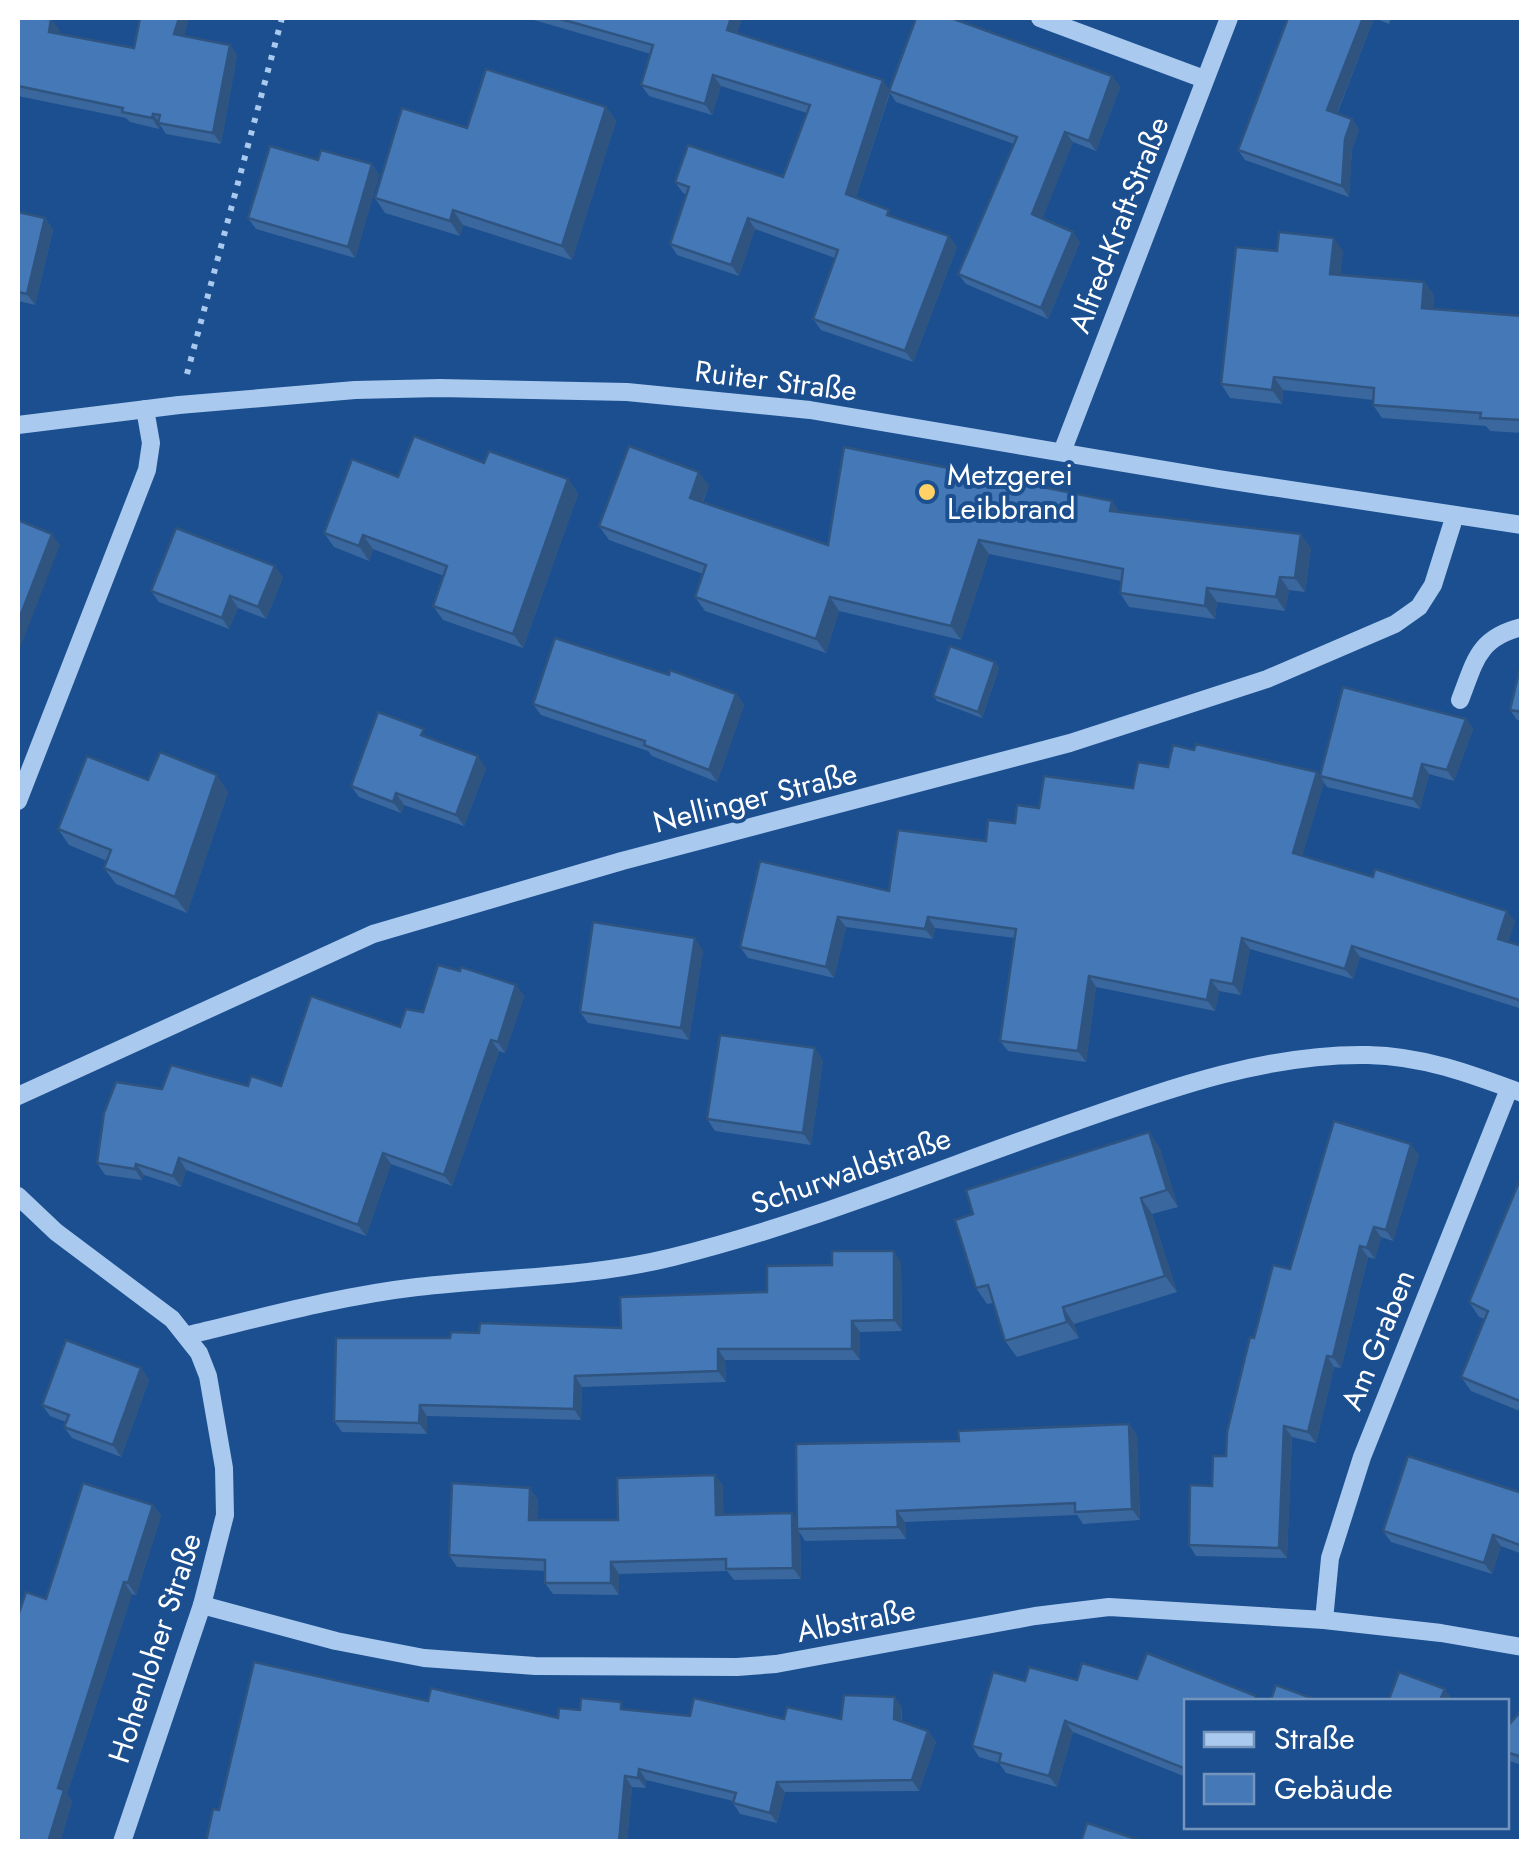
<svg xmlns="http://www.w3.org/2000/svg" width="1539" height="1859" font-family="Jost,sans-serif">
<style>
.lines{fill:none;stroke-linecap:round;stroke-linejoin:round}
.path{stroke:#a9c9ee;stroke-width:6;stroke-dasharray:5 8;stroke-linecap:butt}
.minor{stroke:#a9c9ee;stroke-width:18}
.wall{fill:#3a679d}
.shaded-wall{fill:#305480}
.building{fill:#4478b7;stroke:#305480;stroke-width:2.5}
.poi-dot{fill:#ffd166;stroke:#1b4f8f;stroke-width:4}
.labels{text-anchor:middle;stroke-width:8;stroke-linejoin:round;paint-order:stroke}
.street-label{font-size:30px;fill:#fff;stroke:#1b4f8f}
.poi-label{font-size:30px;fill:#fff;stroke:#1b4f8f;text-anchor:start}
</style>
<rect width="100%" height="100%" fill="#1b4f8f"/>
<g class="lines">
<polyline class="path" points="187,374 282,18"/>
<g class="minor">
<polyline points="1040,18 1204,79"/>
<polyline points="18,425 179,405 355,390 440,388 627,392 810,410 1219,479 1522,525"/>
<polyline points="1062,452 1229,18"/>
<path d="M1460,700C1475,662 1477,638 1522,627"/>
<polyline points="18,801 147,470 151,443 145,409"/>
<polyline points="18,1096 373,934 622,861 1070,743 1267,679 1395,624 1419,607 1433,585 1455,515"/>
<polyline points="18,1196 56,1232 172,1319 199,1353 208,1376 224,1468 225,1515 202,1605 122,1842"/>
<path d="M188,1335C264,1317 340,1296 417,1287C503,1277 589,1278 673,1257C810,1223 941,1168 1074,1122C1168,1089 1268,1053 1368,1055C1423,1056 1471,1074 1522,1093"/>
<polyline points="202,1605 336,1641 424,1658 535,1666 737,1667 776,1664 1035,1616 1109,1607 1324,1620 1441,1633 1522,1647"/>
<polyline points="1324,1620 1330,1558 1362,1457 1509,1089"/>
</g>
</g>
<g class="wall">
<polygon points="18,18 51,19 59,30 58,34 134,48 184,36 230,45 237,55 221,144 166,134 160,125 159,129 130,122 126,118 18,96"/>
<polygon points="527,18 742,18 737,33 889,90 1112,76 1120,87 1096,151 1073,142 1042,218 1080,242 1048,319 966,284 958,274 1014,144 896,102 890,93 856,197 895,218 949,236 957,247 913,362 821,330 813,319 835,258 755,229 739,276 677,255 670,244 687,195 683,193 675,182 783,177 807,113 721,86 712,115 649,96 641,85 651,54"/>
<polygon points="1288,18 1391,18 1389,24 1374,18 1337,114 1352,119 1359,130 1352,149 1349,197 1245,160 1238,150"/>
<polygon points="606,107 616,121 572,260 463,225 460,236 385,213 375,198"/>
<polygon points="318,160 372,164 379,175 355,258 256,229 248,218"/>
<polygon points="18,212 45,218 53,230 35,305 18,301"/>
<polygon points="1277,251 1343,251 1340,275 1424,282 1434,295 1433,309 1522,316 1522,433 1490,431 1486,426 1382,418 1373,405 1373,400 1283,390 1282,404 1230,398 1221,384"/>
<polygon points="484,463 568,479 578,494 523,648 443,620 433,606 444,576 373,549 369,561 334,547 324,533 398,477"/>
<polygon points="709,485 703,502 828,545 1112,501 1119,512 1311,548 1305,592 1289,590 1285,611 1217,602 1215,619 1129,607 1120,593 1121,581 989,554 961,640 839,611 826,653 705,611 695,597 703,574 609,540 599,526"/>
<polygon points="283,577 266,619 238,608 229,629 159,602 151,591"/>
<polygon points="1522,660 1522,721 1517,720 1510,710"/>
<polygon points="995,662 999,668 982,718 937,701 933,696"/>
<polygon points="669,675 736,694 744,705 717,782 652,756 648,751 541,715 533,704"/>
<polygon points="1466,719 1473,729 1454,781 1429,774 1420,809 1327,787 1320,776"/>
<polygon points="431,739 486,768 464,826 404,805 401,813 359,797 351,786"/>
<polygon points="1194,750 1317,772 1324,782 1302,856 1515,921 1508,942 1522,946 1522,1009 1360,957 1353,979 1250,949 1241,995 1219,991 1215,1011 1096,987 1086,1062 1008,1051 1000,1041 1015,938 935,928 933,939 846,927 834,978 748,958 740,947 889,891 986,841 1039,808 1133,788"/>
<polygon points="148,780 228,792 187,913 116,884 104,868 107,861 69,845 58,829"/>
<polygon points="703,950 689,1040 588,1023 580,1012"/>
<polygon points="460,971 516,985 524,996 505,1053 499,1051 452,1186 391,1164 366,1236 186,1170 181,1187 144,1175 142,1180 105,1175 97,1163 162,1089 281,1086 400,1027 423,1012"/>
<polygon points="823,1060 811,1145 715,1131 707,1119"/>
<polygon points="1149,1132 1160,1149 1178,1207 1152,1214 1177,1292 1074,1324 1079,1338 1017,1357 1005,1341 993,1303 987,1304 976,1288"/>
<polygon points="1419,1155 1393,1241 1381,1237 1375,1259 1368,1257 1341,1368 1334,1367 1316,1443 1292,1437 1287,1558 1196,1556 1189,1545 1226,1456 1254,1338 1290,1269"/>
<polygon points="1522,1175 1522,1412 1471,1391 1461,1377 1485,1319 1479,1317 1469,1302"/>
<polygon points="901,1262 902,1331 860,1332 860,1360 725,1360 726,1382 582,1387 581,1420 427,1416 427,1434 342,1432 334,1421 450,1338 479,1333 621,1328 767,1292 832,1265"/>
<polygon points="141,1368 149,1380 121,1457 72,1438 64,1427 66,1422 50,1416 42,1405"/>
<polygon points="1129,1424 1137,1435 1140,1520 1083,1524 1077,1515 905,1522 906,1539 805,1541 800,1533 801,1579 734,1580 727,1571 619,1574 619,1595 553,1594 545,1583 545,1571 457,1567 449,1555 538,1499 537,1520 618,1520 715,1475 723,1486 723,1514 792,1513 797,1521 959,1441"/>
<polygon points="1522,1493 1522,1554 1501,1546 1492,1574 1391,1542 1383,1531"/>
<polygon points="153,1505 161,1516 136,1595 132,1594 67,1794 72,1802 60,1842 46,1599"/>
<polygon points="1077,1680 1186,1702 1186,1777 1073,1732 1057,1787 1006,1773 999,1763 979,1757 972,1746 1025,1681"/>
<polygon points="428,1701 558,1718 580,1710 626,1710 690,1716 841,1719 902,1707 902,1722 928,1731 936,1742 919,1791 785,1792 777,1823 740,1814 733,1803 733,1801 646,1780 646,1788 632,1787 627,1842 206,1842 219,1810"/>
<polygon points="1522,1710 1522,1765 1506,1760 1506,1728"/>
</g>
<g class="shaded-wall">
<polygon points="179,18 189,18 182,45 174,34"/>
<polygon points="731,18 742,18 735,41 727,30"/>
<polygon points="1363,18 1374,18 1334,120 1327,110"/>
<polygon points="51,19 59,30 56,43 49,32"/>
<polygon points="230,45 237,55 221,144 213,133"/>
<polygon points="713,75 721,86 712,115 705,104"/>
<polygon points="1112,76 1120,87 1096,151 1089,141"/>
<polygon points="883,80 890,91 854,204 846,194"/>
<polygon points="606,107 616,121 572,260 562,246"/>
<polygon points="153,114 160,124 159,129 152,118"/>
<polygon points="1352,119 1359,130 1352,149 1349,197 1342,186 1345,139"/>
<polygon points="1065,132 1073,142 1040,225 1032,214"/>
<polygon points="372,164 379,175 355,258 348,247"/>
<polygon points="453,210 463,225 460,236 450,221"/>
<polygon points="45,218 53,230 35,305 27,294"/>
<polygon points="748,218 755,229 739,276 731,265"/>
<polygon points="1073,232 1080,242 1048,319 1041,308"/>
<polygon points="949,236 957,247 913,362 905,351"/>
<polygon points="1334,238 1343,251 1339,287 1330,274"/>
<polygon points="1424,282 1434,295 1432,322 1422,308"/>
<polygon points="1274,377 1283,390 1282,404 1272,390"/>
<polygon points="699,472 709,485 699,511 690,498"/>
<polygon points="568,479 578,494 523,648 513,634"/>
<polygon points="1112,501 1121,515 1110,511"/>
<polygon points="52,534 60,545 18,653 18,622"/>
<polygon points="1301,534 1311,548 1305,592 1295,578"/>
<polygon points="363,535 373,549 369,561 359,546"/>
<polygon points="979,540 989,554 961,640 951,626"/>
<polygon points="275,566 283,577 266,619 258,607"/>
<polygon points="1280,577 1289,590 1285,611 1276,597"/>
<polygon points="1207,588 1217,602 1215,619 1205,606"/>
<polygon points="230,596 238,608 229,629 222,618"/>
<polygon points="830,597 839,611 826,653 816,639"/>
<polygon points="995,662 999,668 982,718 978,712"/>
<polygon points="736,694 744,705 717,782 709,770"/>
<polygon points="1466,719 1473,729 1454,781 1447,770"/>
<polygon points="478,756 486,768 464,826 456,815"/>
<polygon points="1422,764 1429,774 1420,809 1413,799"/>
<polygon points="1317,772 1324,782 1300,864 1293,853"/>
<polygon points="217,775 228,792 187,913 175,897"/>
<polygon points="396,793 404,805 401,813 393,802"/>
<polygon points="1507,911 1515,921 1506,950 1498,939"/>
<polygon points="838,917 846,927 834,978 826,967"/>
<polygon points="928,917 935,928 933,939 925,929"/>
<polygon points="695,938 703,950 689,1040 681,1028"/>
<polygon points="1242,938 1250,949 1241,995 1233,984"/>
<polygon points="1352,946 1360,957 1353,979 1345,969"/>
<polygon points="1089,976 1096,987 1086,1062 1078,1051"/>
<polygon points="1211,980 1219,991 1215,1011 1207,1000"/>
<polygon points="516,985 524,996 505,1053 498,1042"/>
<polygon points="491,1040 499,1051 452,1186 444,1175"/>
<polygon points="815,1048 823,1060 811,1145 803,1133"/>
<polygon points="1149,1132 1160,1149 1178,1207 1167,1190"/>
<polygon points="1411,1144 1419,1155 1393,1241 1386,1230"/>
<polygon points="383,1153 391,1164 366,1236 358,1225"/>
<polygon points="179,1158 186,1170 181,1187 173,1176"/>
<polygon points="136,1164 144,1175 142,1180 135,1169"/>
<polygon points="1141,1198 1152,1214 1177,1292 1165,1276"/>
<polygon points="1374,1227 1381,1237 1375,1259 1367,1248"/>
<polygon points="1360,1246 1368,1257 1341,1368 1333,1357"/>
<polygon points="894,1251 901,1262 902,1331 894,1320"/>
<polygon points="1063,1307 1074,1324 1079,1338 1067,1322"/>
<polygon points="852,1321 860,1332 860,1360 852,1349"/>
<polygon points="718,1349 725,1360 726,1382 718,1371"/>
<polygon points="1327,1356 1334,1367 1316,1443 1308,1432"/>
<polygon points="141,1368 149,1380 121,1457 113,1445"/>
<polygon points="575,1376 582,1387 581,1420 574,1409"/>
<polygon points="420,1405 427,1416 427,1434 419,1423"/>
<polygon points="1129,1424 1137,1435 1140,1520 1132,1509"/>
<polygon points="1284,1426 1292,1437 1287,1558 1279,1548"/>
<polygon points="715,1475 723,1486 724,1526 716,1515"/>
<polygon points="530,1488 538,1499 537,1531 529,1520"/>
<polygon points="153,1505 161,1516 136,1595 128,1583"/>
<polygon points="897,1511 905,1522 906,1539 898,1527"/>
<polygon points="792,1513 800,1525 797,1529 800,1533 801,1579 793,1568"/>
<polygon points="1493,1535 1501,1546 1492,1574 1484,1563"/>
<polygon points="611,1562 619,1574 619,1595 611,1583"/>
<polygon points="124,1582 132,1594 67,1794 72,1802 60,1842 48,1842 58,1788"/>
<polygon points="1445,1689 1452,1699 1451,1702 1439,1702"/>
<polygon points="895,1697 902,1707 901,1730 894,1719"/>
<polygon points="1065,1721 1073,1732 1057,1787 1049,1776"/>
<polygon points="928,1731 936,1742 919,1791 912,1780"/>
<polygon points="639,1769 646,1780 646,1788 638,1778"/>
<polygon points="625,1776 632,1787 627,1842 619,1842"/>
<polygon points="777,1782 785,1792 777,1823 770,1813"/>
</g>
<g class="building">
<polygon points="18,18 51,19 49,32 134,48 140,18 179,18 174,34 230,45 213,133 158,123 160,115 153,114 152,118 122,112 123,108 18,86"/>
<polygon points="557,18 731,18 727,30 883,80 846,194 889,210 887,215 949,236 905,351 813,319 838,250 748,218 731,265 670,244 689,187 675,182 688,145 783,177 810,105 713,75 705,104 641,85 653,45"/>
<polygon points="916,18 951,18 1112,76 1089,141 1065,132 1032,214 1073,232 1041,308 958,274 1017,137 889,91"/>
<polygon points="1288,18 1363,18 1327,110 1352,119 1345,139 1342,186 1238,150"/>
<polygon points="486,69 606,107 562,246 453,210 450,221 375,198 402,108 467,128"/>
<polygon points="270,146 318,160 321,150 372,164 348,247 248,218"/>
<polygon points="18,212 45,218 27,294 18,292"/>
<polygon points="1279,232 1334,238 1330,274 1424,282 1422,308 1522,316 1522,420 1480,418 1481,413 1373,405 1374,388 1274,377 1272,390 1221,384 1236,247 1277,251"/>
<polygon points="414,436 484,463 489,451 568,479 513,634 433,606 447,566 363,535 359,546 324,533 352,459 398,477"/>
<polygon points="629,446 699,472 690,498 828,545 844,447 1112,501 1110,511 1301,534 1295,578 1280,577 1276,597 1207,588 1205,606 1120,593 1123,569 979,540 951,626 830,597 816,639 695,597 706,565 599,526"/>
<polygon points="18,520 52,534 18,622"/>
<polygon points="176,528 275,566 258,607 230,596 222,618 151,591"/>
<polygon points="555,638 669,675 670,670 736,694 709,770 644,745 645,741 533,704"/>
<polygon points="950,646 995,662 978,712 933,696"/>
<polygon points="1522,660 1522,712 1510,710"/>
<polygon points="1343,687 1466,719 1447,770 1422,764 1413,799 1320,776"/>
<polygon points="378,712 424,729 421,735 478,756 456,815 396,793 393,802 351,786"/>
<polygon points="1196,744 1317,772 1293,853 1373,877 1375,869 1507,911 1498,939 1522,946 1522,1001 1352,946 1345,969 1242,938 1233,984 1211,980 1207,1000 1089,976 1078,1051 1000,1041 1016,929 928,917 925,929 838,917 826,967 740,947 760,861 889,891 898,830 986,841 988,820 1015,823 1017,805 1039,808 1044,776 1133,788 1138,762 1168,767 1173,745 1194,750"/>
<polygon points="160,752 217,775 175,897 104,868 111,850 58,829 87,756 148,780"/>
<polygon points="593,922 695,938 681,1028 580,1012"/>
<polygon points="438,965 460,971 461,967 516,985 498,1042 491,1040 444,1175 383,1153 358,1225 179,1158 173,1176 136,1164 135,1169 97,1163 104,1113 116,1082 162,1089 171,1065 248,1086 251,1076 281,1086 311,996 400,1027 406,1009 423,1012"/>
<polygon points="720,1035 815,1048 803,1133 707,1119"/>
<polygon points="1334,1121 1411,1144 1386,1230 1374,1227 1367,1248 1360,1246 1333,1357 1327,1356 1308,1432 1284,1426 1279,1548 1189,1545 1190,1485 1212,1486 1213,1456 1226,1456 1227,1432 1250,1337 1254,1338 1273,1265 1290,1269"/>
<polygon points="1149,1132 1167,1190 1141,1198 1165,1276 1063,1307 1067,1322 1005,1341 988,1285 976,1288 955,1220 973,1214 966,1190"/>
<polygon points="1522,1175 1522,1402 1461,1377 1488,1311 1469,1302"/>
<polygon points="832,1251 894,1251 894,1320 852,1321 852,1349 718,1349 718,1371 575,1376 574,1409 420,1405 419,1423 334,1421 336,1338 450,1338 451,1332 479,1333 480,1323 621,1328 620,1297 767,1292 767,1266 832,1265"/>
<polygon points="66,1340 141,1368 113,1445 64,1427 69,1415 42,1405"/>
<polygon points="1129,1424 1132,1509 1075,1512 1075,1503 897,1511 898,1527 797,1529 796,1444 959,1441 958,1431"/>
<polygon points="1408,1456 1522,1493 1522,1546 1493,1535 1484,1563 1383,1531"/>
<polygon points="715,1475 716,1515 792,1513 793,1568 726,1569 726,1559 611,1562 611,1583 545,1583 545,1560 449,1555 452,1483 530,1488 529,1520 618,1520 617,1478"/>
<polygon points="83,1483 153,1505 128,1583 124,1582 58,1788 64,1790 48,1842 18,1842 18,1616 26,1592 46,1599"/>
<polygon points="1147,1653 1256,1696 1254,1702 1186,1702 1186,1769 1065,1721 1049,1776 999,1762 1001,1754 972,1746 993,1672 1025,1681 1029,1667 1077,1680 1082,1663 1137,1679"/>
<polygon points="254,1662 428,1701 431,1688 558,1718 559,1708 580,1710 581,1698 621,1702 621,1709 690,1716 694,1698 784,1719 787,1707 841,1719 844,1695 895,1697 894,1719 928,1731 912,1780 777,1782 770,1813 733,1803 736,1793 639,1769 638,1778 625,1776 619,1842 206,1842 213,1809 219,1810"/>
<polygon points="1399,1672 1445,1689 1439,1702 1388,1702"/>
<polygon points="1276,1685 1322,1702 1270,1702"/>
<polygon points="1522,1710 1522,1757 1506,1752 1506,1728"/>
<polygon points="1087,1823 1145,1842 1081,1842"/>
</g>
<circle class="poi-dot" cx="927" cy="492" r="10"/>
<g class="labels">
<g class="street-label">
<text transform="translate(1119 225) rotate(-69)" y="10">Alfred-Kraft-Straße</text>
<text transform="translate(776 381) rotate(7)" y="10">Ruiter Straße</text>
<text transform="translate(755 798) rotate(-14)" y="10">Nellinger Straße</text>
<text transform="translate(851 1171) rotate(-19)" y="10">Schurwaldstraße</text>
<text transform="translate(1378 1340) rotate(-68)" y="10">Am Graben</text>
<text transform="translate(856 1621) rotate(-11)" y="10">Albstraße</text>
<text transform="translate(155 1648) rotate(-72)" y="10">Hohenloher Straße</text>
</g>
<g class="poi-label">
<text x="947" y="485">Metzgerei<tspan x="947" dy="34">Leibbrand</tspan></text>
</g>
</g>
<rect width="1539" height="1859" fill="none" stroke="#ffffff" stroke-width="40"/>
<rect x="1184" y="1699" width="325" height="130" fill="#1b4f8f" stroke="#7695bc" stroke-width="2.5"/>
<rect x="1204" y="1732" width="50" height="15" fill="#a9c9ee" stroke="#7695bc" stroke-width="2.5"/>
<text x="1274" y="1749" font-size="30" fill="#ffffff">Straße</text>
<rect x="1204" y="1774" width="50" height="30" fill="#4478b7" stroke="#7695bc" stroke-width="2.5"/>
<text x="1274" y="1799" font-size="30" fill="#ffffff">Gebäude</text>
</svg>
